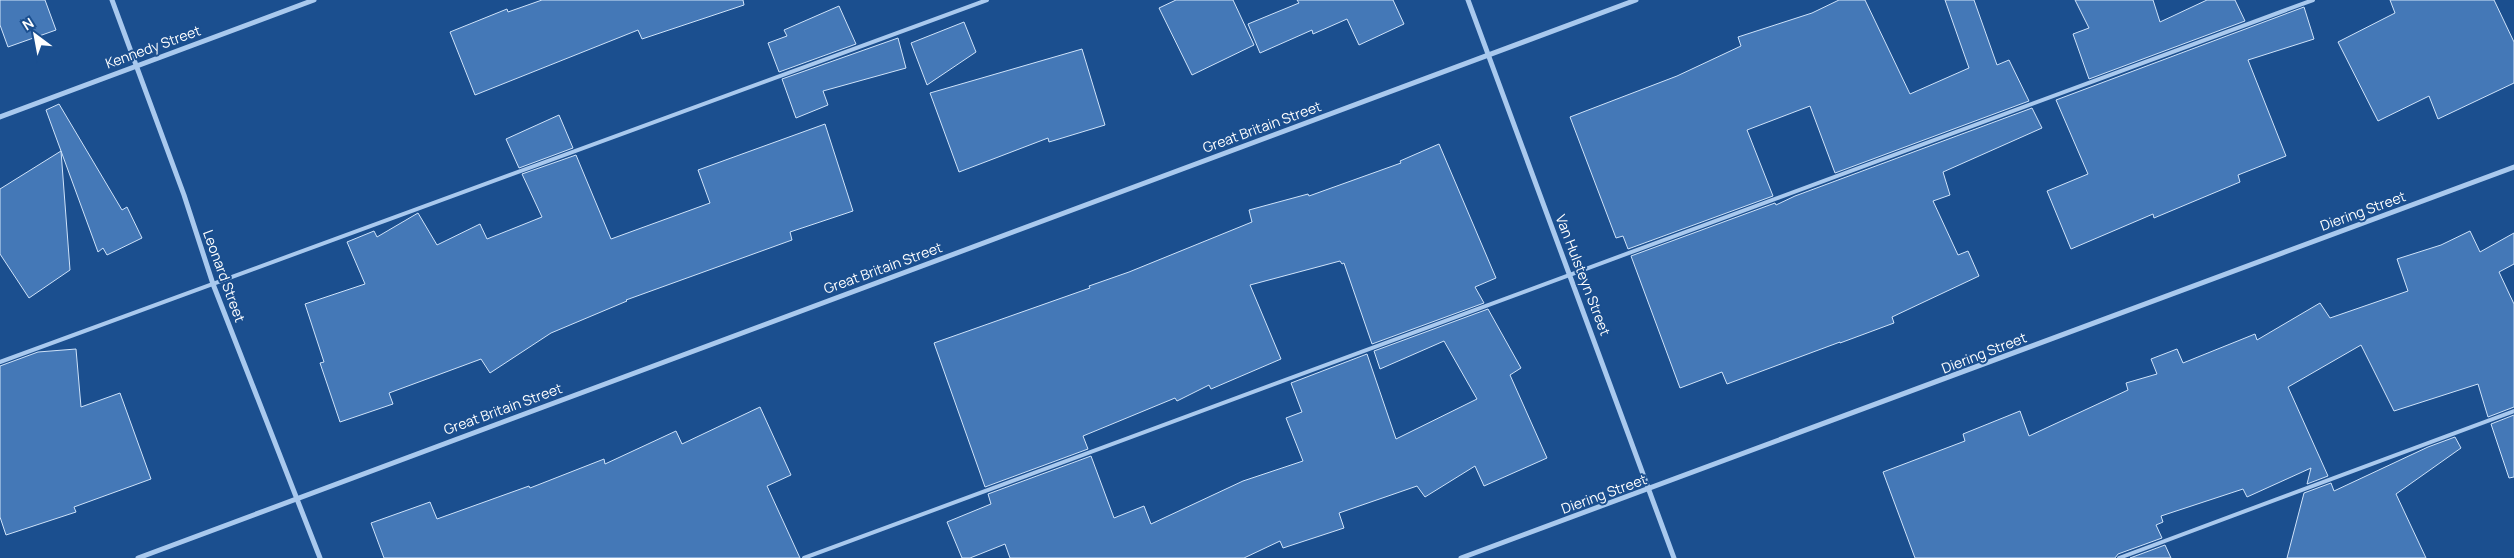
<svg xmlns="http://www.w3.org/2000/svg" width="2514" height="558" font-family="Manrope,sans-serif">
<style>
.building{fill:#4478b7;stroke:#cfe3fa}
.lines{fill:none;stroke-linecap:round;stroke-linejoin:round}
.lane{stroke:#a9c9ee;stroke-width:4}
.street{stroke:#a9c9ee;stroke-width:5}
.labels{text-anchor:middle;stroke-width:4;stroke-linejoin:round;paint-order:stroke}
.street-label{font-size:14px;fill:#fff;stroke:#1b4f8f}
</style>
<rect width="100%" height="100%" fill="#1b4f8f"/>
<g class="building">
<polygon points="0,0 45,0 56,30 8,47 0,25"/>
<polygon points="542,0 743,0 744,5 642,39 638,30 475,95 450,32 507,9 508,12"/>
<polygon points="1176,0 1233,0 1254,45 1192,75 1159,8"/>
<polygon points="1297,0 1393,0 1404,24 1359,45 1347,19 1313,34 1312,30 1260,53 1248,24 1299,3"/>
<polygon points="1839,0 1865,0 1910,94 1969,68 1945,0 1974,0 1997,65 2009,60 2029,101 1835,173 1810,106 1747,130 1773,196 1628,249 1623,236 1616,238 1570,117 1677,76 1741,46 1738,37 1812,13"/>
<polygon points="2075,0 2153,0 2160,22 2207,0 2235,0 2245,21 2089,79 2073,34 2089,28"/>
<polygon points="2390,0 2494,0 2514,42 2514,83 2438,119 2429,96 2378,121 2338,42 2395,13"/>
<polygon points="839,6 856,44 779,72 768,43 787,36 784,30"/>
<polygon points="2304,7 2314,39 2248,60 2286,156 2238,175 2240,182 2154,218 2153,214 2071,249 2047,191 2088,174 2056,100"/>
<polygon points="964,22 976,52 927,85 911,43"/>
<polygon points="898,38 906,68 823,91 828,105 796,118 782,79"/>
<polygon points="1082,49 1105,125 1049,142 1048,138 959,172 930,93"/>
<polygon points="59,104 122,210 127,207 142,238 107,255 103,248 98,252 46,110"/>
<polygon points="2032,108 2042,128 1943,172 1950,195 1933,201 1958,255 1968,251 1979,276 1892,317 1894,323 1840,343 1840,342 1727,384 1722,372 1680,388 1631,256 1775,203 1776,205 1795,196"/>
<polygon points="559,115 573,148 519,168 506,139"/>
<polygon points="825,124 853,211 790,232 792,240 626,300 627,301 551,333 490,373 481,359 389,393 393,404 340,422 320,363 324,362 305,304 365,284 347,242 374,231 377,237 418,213 437,245 480,224 487,239 542,217 522,174 576,155 611,239 710,203 698,170"/>
<polygon points="1439,144 1496,278 1475,287 1484,303 1372,344 1344,263 1342,264 1340,261 1250,285 1281,359 1211,389 1209,385 1177,401 1175,398 1083,436 1088,449 985,487 934,343 1090,288 1089,286 1129,272 1252,222 1249,210 1308,194 1309,196 1401,163 1400,161"/>
<polygon points="61,151 70,270 29,298 0,254 0,189"/>
<polygon points="2470,231 2480,252 2514,233 2514,264 2499,272 2514,304 2514,407 2488,417 2478,384 2394,411 2361,345 2288,387 2328,476 2307,484 2311,468 2247,497 2243,489 2161,516 2163,522 2156,525 2162,538 2118,554 2115,558 1915,558 1883,472 1965,441 1963,434 2020,411 2029,436 2128,390 2126,383 2157,374 2151,359 2177,349 2183,363 2255,334 2257,340 2320,303 2330,318 2408,291 2397,259 2441,245"/>
<polygon points="1488,309 1521,368 1510,375 1547,458 1484,486 1475,466 1425,497 1417,486 1339,513 1344,528 1283,548 1280,541 1244,558 1010,558 1005,544 970,558 962,558 947,522 991,504 988,494 1091,456 1114,518 1144,506 1151,524 1243,481 1303,461 1286,418 1302,412 1291,383 1367,354 1396,439 1477,399 1444,341 1380,369 1374,351"/>
<polygon points="76,349 81,407 120,393 151,479 74,507 76,512 6,535 0,517 0,366 38,352"/>
<polygon points="760,407 791,475 767,486 800,558 384,558 371,523 430,502 437,519 529,486 530,488 604,459 605,464 676,431 682,444"/>
<polygon points="2514,415 2514,477 2509,478 2491,424"/>
<polygon points="2455,437 2461,448 2396,494 2426,558 2287,558 2304,493 2331,483 2334,491 2428,447"/>
<polygon points="2165,545 2171,558 2130,558"/>
</g>
<g class="lines">
<g class="lane">
<polyline points="0,362 987,0"/>
<polyline points="804,558 2313,0"/>
<polyline points="2119,558 2514,411"/>
</g>
<g class="street">
<polyline points="112,0 184,195 213,284 320,558"/>
<polyline points="1468,0 1674,558"/>
<polyline points="0,117 314,0"/>
<polyline points="138,558 1636,0"/>
<polyline points="1461,558 2514,167"/>
</g>
</g>
<g class="labels">
<g class="street-label">
<text transform="translate(153 47) rotate(-20)" y="5">Kennedy Street</text>
<text transform="translate(1262 127) rotate(-20)" y="5">Great Britain Street</text>
<text transform="translate(2363 211) rotate(-20)" y="5">Diering Street</text>
<text transform="translate(883 268) rotate(-20)" y="5">Great Britain Street</text>
<text transform="translate(1583 275) rotate(69)" y="5">Van Hulsteyn Street</text>
<text transform="translate(224 276) rotate(70)" y="5">Leonard Street</text>
<text transform="translate(1984 353) rotate(-21)" y="5">Diering Street</text>
<text transform="translate(503 409) rotate(-20)" y="5">Great Britain Street</text>
<text transform="translate(1604 494) rotate(-20)" y="5">Diering Street</text>
</g>
</g>
<g transform="translate(35 35) rotate(328)" stroke="#1b4f8f" stroke-width="4" paint-order="stroke">
<path d="M0-4L9 19L0 12L-9 19Z" fill="#ffffff"/>
<text y="-8" font-size="14" font-weight="bold" text-anchor="middle" fill="#ffffff">N</text>
</g>
</svg>
